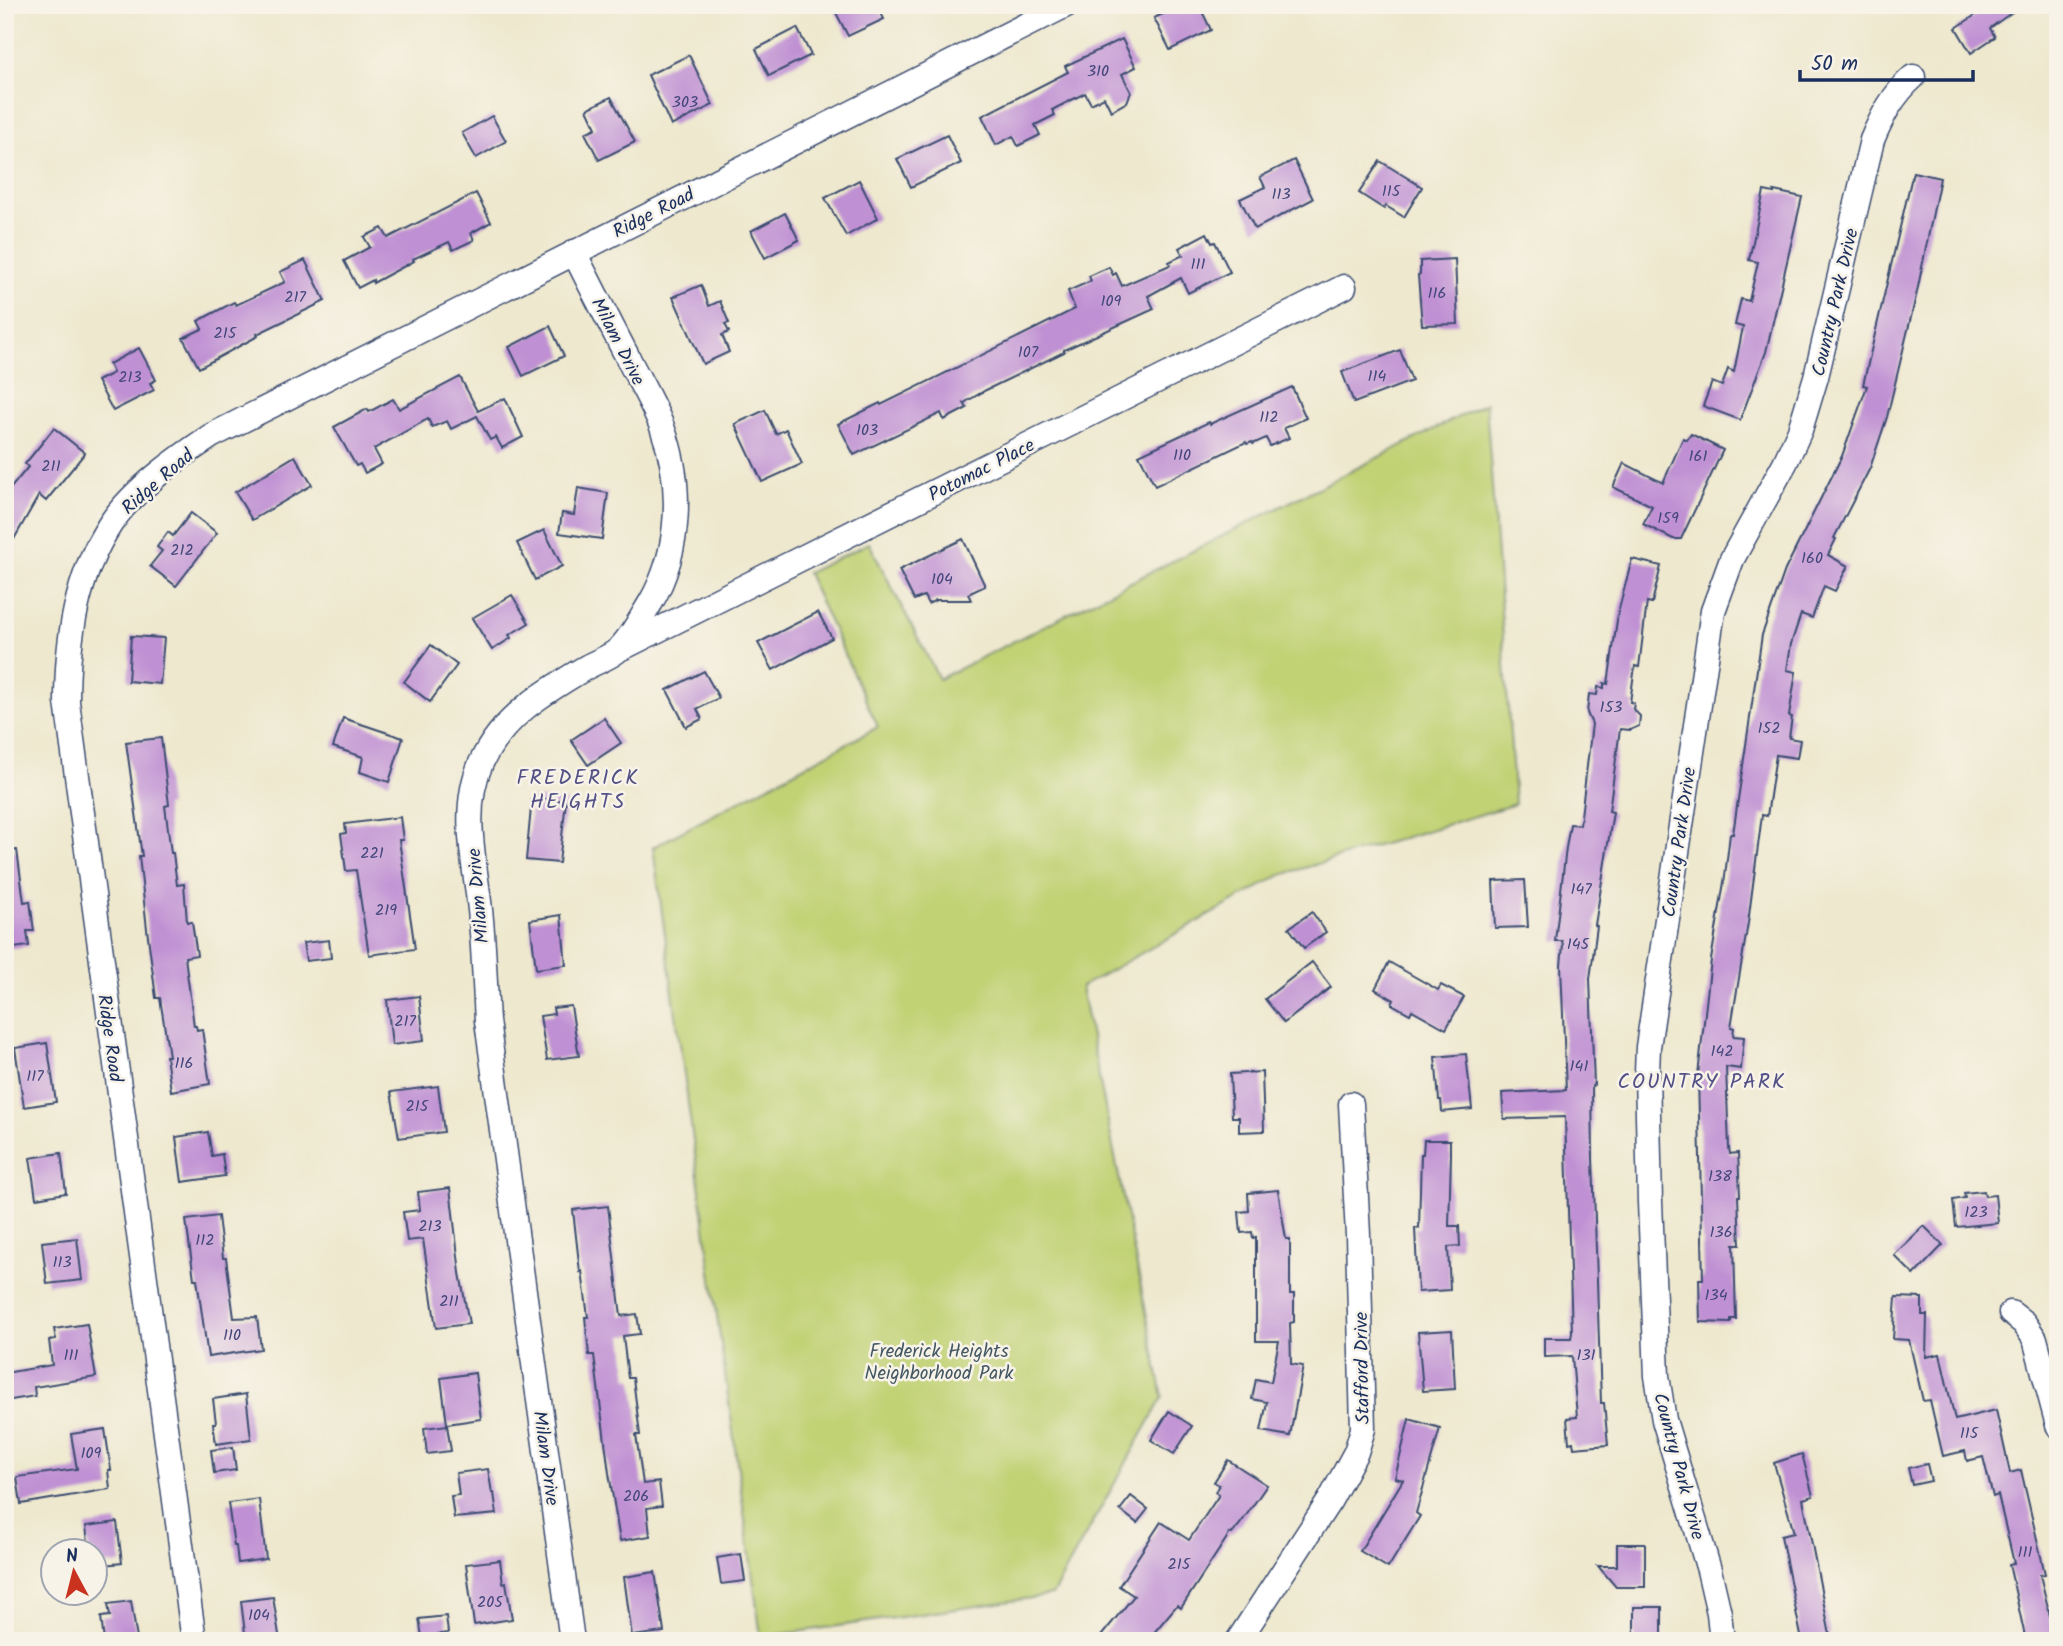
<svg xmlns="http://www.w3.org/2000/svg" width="2063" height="1646" font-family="Kalam,sans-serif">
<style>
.green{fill:#c1d275;stroke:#6e806a;stroke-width:2}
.building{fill:#bf90d3}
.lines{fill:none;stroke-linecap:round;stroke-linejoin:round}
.street-casing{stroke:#3b4b6f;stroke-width:27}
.street{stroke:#fff;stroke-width:24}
.labels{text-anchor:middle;stroke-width:5;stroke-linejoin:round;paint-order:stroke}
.number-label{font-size:16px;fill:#44477b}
.street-label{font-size:19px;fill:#1b2f5e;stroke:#f7f3e8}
.park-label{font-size:19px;fill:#445864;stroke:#f7f3e8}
.neighbourhood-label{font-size:21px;letter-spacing:2px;fill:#545187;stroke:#f7f3e8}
</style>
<rect width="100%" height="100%" fill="#f7f3e8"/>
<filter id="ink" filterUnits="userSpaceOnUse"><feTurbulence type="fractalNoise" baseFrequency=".0143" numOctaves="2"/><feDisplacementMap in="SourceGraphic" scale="14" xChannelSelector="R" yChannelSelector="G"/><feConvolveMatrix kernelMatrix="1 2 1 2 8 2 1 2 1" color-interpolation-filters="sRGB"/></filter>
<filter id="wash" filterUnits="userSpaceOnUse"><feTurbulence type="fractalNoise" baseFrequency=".00686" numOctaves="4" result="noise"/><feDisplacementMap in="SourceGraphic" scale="28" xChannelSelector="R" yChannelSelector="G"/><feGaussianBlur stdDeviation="1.57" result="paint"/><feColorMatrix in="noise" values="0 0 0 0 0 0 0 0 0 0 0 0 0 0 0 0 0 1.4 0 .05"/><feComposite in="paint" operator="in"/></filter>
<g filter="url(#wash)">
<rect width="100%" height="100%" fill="#eee8ce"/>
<polygon class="green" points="1486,403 1515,804 1281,875 1081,987 1163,1397 1052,1595 761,1637 653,847 878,727 807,573 869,543 939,679"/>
<g id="blocks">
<g class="building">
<polygon points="832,5 877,5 884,19 848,36"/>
<polygon points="1189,5 1199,5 1211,30 1170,50 1154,18 1174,9 1176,11"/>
<polygon points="1995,5 2022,5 1990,28 1995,37 1971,53 1956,28 1980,12"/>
<polygon points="797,28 811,55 769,76 756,49"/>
<polygon points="1122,39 1136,67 1122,74 1131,92 1127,102 1111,111 1104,97 1091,104 1085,93 1052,110 1055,115 1035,125 1040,135 1018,146 1013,136 996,145 982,116 1068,72 1065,66"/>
<polygon points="689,55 713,105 671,126 648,75"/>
<polygon points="611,97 635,142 599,160 585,133 596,128 587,109"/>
<polygon points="492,116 506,141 476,158 462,133"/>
<polygon points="947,135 961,163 911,187 897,159"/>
<polygon points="1294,160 1313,199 1255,229 1240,199 1265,187 1260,177"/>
<polygon points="1380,161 1422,187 1404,217 1386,206 1384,209 1359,193"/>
<polygon points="1913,172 1940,178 1917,292 1887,417 1870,468 1834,538 1836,539 1828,555 1848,566 1835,591 1824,586 1812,618 1801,614 1791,644 1787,670 1796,672 1789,716 1792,717 1789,738 1800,740 1797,758 1776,755 1767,816 1762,815 1748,923 1731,1027 1734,1028 1733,1036 1744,1037 1741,1069 1726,1067 1729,1148 1730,1154 1738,1153 1740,1196 1738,1196 1740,1245 1734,1245 1736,1319 1731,1319 1731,1323 1700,1322 1699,1279 1703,1279 1698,1075 1711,960 1725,876 1730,834 1733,834 1762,635 1785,570 1842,456 1867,386 1863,385"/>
<polygon points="859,180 878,218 846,236 825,198"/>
<polygon points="1764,191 1774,193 1774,191 1802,197 1766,352 1740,420 1703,406 1712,382 1722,386 1728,369 1734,372 1743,327 1735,325 1741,299 1749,301 1758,262 1749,260"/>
<polygon points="476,193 491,222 471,233 474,240 453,250 449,242 413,259 414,261 373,283 373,280 358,288 344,261 370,247 364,237 382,228 388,238"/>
<polygon points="785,213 799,240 765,258 751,231"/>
<polygon points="1207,233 1212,243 1215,242 1230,272 1188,293 1181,278 1148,296 1154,309 1064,350 1064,352 986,390 964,403 967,408 944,420 941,413 854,455 838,424 880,403 881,405 1075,309 1068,291 1091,281 1089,276 1109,267 1113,275 1116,273 1122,286 1170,265 1169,262 1183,255 1179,248"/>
<polygon points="1455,259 1458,324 1422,325 1418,275 1420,274 1420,261"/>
<polygon points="305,260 325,301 257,334 258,336 199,368 183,338 202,329 198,321 234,302 236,305 285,282 280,272"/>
<polygon points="701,285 709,306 720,301 729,323 725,324 729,332 722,335 729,352 703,364 673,297"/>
<polygon points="550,326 564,356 523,376 509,347"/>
<polygon points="139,348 156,380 150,383 154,390 113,411 97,381 113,373 109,364"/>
<polygon points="1400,350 1412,381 1354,403 1342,372"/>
<polygon points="460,377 478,411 505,398 523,437 502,448 496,437 490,440 477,416 451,429 447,421 432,427 428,419 374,449 382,464 365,473 360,464 356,466 334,427 367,409 369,412 393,399 399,409"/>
<polygon points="1292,387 1306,418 1284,428 1289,438 1270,446 1266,438 1253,444 1252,442 1247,444 1246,442 1155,486 1139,455 1209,422 1210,424"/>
<polygon points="765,410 776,434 786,429 802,464 762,482 735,424"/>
<polygon points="54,428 85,453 46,501 39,495 5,555 5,495 28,467 25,464"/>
<polygon points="1691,434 1723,450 1681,539 1673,539 1643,524 1652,506 1613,487 1624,463 1663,483 1683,438 1687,440"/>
<polygon points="295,456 312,485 252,520 235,492"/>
<polygon points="578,488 608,493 602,539 559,533 562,513 574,515"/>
<polygon points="191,513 217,533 176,586 150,566 162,551 157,547 168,532 173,536"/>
<polygon points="544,530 562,566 535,580 517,543"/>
<polygon points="963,539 985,586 968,594 971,600 936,600 928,604 924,596 914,600 899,570"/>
<polygon points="1632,559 1661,566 1652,603 1647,602 1639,667 1635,666 1630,702 1634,703 1633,709 1640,716 1639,726 1630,730 1620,729 1609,811 1613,812 1595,925 1597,926 1590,979 1594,1085 1592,1086 1593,1158 1601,1403 1604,1403 1608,1445 1574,1448 1573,1442 1569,1443 1567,1418 1577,1417 1572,1356 1544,1357 1544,1338 1571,1338 1572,1333 1565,1117 1504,1119 1502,1093 1566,1090 1561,965 1563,945 1562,941 1555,941 1566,848 1570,824 1580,825 1592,724 1587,713 1589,694 1597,695 1598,687 1604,688 1604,683 1608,684 1618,613"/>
<polygon points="512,595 529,623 509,635 511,638 492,650 472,618"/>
<polygon points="818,612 832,638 773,670 758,643"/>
<polygon points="131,636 164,638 160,684 128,681"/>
<polygon points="431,645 457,665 430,702 404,682"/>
<polygon points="704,671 719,698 697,709 702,719 686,727 667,690"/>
<polygon points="343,718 403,738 389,782 360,772 363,757 333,747"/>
<polygon points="604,718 621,743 588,765 571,740"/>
<polygon points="161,738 169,805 165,806 171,853 173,853 177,885 184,884 187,922 192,922 197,955 185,957 194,1026 196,1026 197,1030 202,1029 210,1084 171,1091 166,1056 169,1056 160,998 156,998 147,929 139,856 142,856 126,742"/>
<polygon points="532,798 566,801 559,863 526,860"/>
<polygon points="400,817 403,840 399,840 415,949 369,955 356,870 346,871 341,834 346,833 345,824"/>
<polygon points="17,850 24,902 30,901 34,931 27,931 29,946 5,949 5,851"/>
<polygon points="1525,880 1528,927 1495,928 1493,881"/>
<polygon points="1312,912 1326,932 1304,948 1289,928"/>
<polygon points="561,915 566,965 536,969 530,920"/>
<polygon points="329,940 331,958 306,961 303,943"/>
<polygon points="1312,962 1331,987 1284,1023 1265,999"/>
<polygon points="1389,962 1438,990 1441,985 1464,997 1446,1029 1412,1010 1410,1014 1392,1004 1394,1000 1375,989"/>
<polygon points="419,996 424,1041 392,1045 387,1000"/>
<polygon points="571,1006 579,1056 547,1060 540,1016 554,1014 553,1008"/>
<polygon points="47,1043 56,1102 24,1107 15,1048"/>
<polygon points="1466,1054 1472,1109 1442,1112 1441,1100 1439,1100 1435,1057"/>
<polygon points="1262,1072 1264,1131 1239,1132 1239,1117 1232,1117 1230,1074"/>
<polygon points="438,1086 444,1132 399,1138 391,1092"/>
<polygon points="208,1132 212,1156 222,1154 225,1176 182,1182 176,1137"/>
<polygon points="1424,1140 1450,1140 1450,1155 1451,1155 1449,1226 1459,1226 1460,1246 1448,1247 1450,1290 1418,1292 1415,1228 1419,1228 1421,1154 1423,1154"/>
<polygon points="61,1153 66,1193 36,1198 30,1158"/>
<polygon points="450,1188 460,1273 469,1324 436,1328 423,1239 407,1241 403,1212 420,1210 418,1192"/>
<polygon points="1278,1190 1286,1239 1290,1239 1290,1294 1294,1294 1294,1322 1290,1323 1291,1364 1303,1366 1290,1436 1261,1431 1267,1402 1252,1399 1256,1379 1271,1382 1279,1341 1256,1341 1256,1237 1253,1238 1252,1232 1241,1233 1239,1212 1249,1211 1248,1193"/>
<polygon points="1984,1191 1985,1196 1995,1195 1998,1223 1956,1227 1953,1200 1965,1198 1964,1193"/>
<polygon points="608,1206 621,1316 637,1314 640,1334 623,1336 628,1378 633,1378 640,1435 636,1435 643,1484 659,1482 662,1506 647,1508 650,1536 620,1541 609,1473 594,1355 589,1355 585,1317 588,1317 582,1271 580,1272 573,1210"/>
<polygon points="218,1216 223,1258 226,1258 234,1318 257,1317 261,1349 208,1357 197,1279 194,1279 186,1220"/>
<polygon points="1924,1226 1943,1245 1914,1275 1894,1255"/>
<polygon points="77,1238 82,1280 47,1284 42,1242"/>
<polygon points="1896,1297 1922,1298 1922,1315 1927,1315 1926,1357 1940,1354 1955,1420 1996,1410 2010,1473 2021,1470 2045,1574 2040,1575 2055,1636 2037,1641 2026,1641 2009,1564 2014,1563 1998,1495 1993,1497 1983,1457 1967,1461 1965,1451 1943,1456 1930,1400 1923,1401 1909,1340 1893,1339"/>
<polygon points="87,1324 96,1377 34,1387 35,1396 5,1401 5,1373 52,1365 49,1340 56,1339 54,1329"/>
<polygon points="1452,1330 1455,1389 1423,1391 1418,1332"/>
<polygon points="475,1373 481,1419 447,1424 441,1378"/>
<polygon points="246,1394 251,1439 216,1444 213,1423 216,1423 213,1399"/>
<polygon points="1169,1411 1192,1426 1174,1454 1151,1440"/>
<polygon points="1409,1419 1440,1428 1416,1513 1420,1516 1388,1568 1360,1551 1403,1480 1395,1478"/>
<polygon points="447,1425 451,1451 427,1454 424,1428"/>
<polygon points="105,1429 111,1470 108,1470 110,1489 21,1504 17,1477 77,1469 71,1434"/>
<polygon points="233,1447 236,1470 214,1473 211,1450"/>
<polygon points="1802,1454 1813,1496 1803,1499 1830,1635 1802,1641 1781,1536 1794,1533 1774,1463"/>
<polygon points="1228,1460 1267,1485 1241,1523 1232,1534 1230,1533 1181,1608 1177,1605 1147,1641 1097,1641 1134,1596 1119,1586 1161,1522 1189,1540 1219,1495 1215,1492 1219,1485 1214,1482"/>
<polygon points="1927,1464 1931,1481 1912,1485 1908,1468"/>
<polygon points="488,1469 492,1493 494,1493 497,1514 454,1518 451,1496 459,1495 456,1473"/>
<polygon points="1131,1496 1148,1509 1137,1523 1120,1510"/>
<polygon points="259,1499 266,1559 238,1563 236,1546 234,1546 228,1503"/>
<polygon points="117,1522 122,1563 94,1566 94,1551 89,1551 86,1526"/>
<polygon points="1617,1544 1645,1544 1645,1587 1616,1587 1598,1566 1617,1566"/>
<polygon points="741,1554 745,1581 721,1584 717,1558"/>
<polygon points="500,1560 503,1583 506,1582 512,1619 474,1625 466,1564"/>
<polygon points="655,1572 664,1632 632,1636 624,1577"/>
<polygon points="273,1597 280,1641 246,1641 241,1601"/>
<polygon points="131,1601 137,1639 133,1639 133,1641 104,1641 101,1617 110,1616 108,1604"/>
<rect x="1634" y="1607" width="28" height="34"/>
<polygon points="446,1616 448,1633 422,1637 419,1619"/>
</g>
</g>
</g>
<g filter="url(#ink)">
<use href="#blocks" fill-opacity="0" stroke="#3b4b6f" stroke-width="2"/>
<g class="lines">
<g class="street-casing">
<g id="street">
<polyline points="624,647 1344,287"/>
<polyline points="2011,1313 2024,1323 2035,1339 2058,1425"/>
<path d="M194,1641L67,702C67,640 76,576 111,523C134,489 178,458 211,436L1066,5"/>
<path d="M572,1641L487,1021C485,987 484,954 481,920C477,869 459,812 481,763C502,717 543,693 585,668C595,662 609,658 618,650C632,637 641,618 651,602C681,550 683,483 662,427C653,403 638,379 627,356C609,321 591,287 574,252"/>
<polyline points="1238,1641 1330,1500 1356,1452 1363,1429 1358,1235 1351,1104"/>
<path d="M1722,1641L1719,1613L1709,1570L1664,1420L1657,1376L1650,1202L1647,1072L1648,1047L1713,611L1732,559L1785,463L1800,430L1816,377L1872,140C1882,116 1893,95 1913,77"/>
</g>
</g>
<use href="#street" class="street"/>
</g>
</g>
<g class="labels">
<g class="number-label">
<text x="1098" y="76">310</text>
<text x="685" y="107">303</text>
<text x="1391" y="196">115</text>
<text x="1281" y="199">113</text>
<text x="1198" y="269">111</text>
<text x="1437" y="298">116</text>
<text x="295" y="302">217</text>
<text x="1111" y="306">109</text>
<text x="225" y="338">215</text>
<text x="1028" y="357">107</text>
<text x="1377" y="381">114</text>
<text x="130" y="382">213</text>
<text x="1269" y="422">112</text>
<text x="867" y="435">103</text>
<text x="1182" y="460">110</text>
<text x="1698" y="461">161</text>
<text x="51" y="471">211</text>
<text x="1668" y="523">159</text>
<text x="182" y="555">212</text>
<text x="1812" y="563">160</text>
<text x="942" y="584">104</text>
<text x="1611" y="712">153</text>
<text x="1769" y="733">152</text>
<text x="372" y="858">221</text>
<text x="1581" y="894">147</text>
<text x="386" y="915">219</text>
<text x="1578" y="949">145</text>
<text x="405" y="1026">217</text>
<text x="1722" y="1056">142</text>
<text x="184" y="1068">116</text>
<text x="1579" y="1071">141</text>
<text x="35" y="1081">117</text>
<text x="417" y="1111">215</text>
<text x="1720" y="1181">138</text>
<text x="1976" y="1217">123</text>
<text x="430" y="1231">213</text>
<text x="1721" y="1237">136</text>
<text x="205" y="1245">112</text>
<text x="62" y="1267">113</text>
<text x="1716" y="1300">134</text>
<text x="449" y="1306">211</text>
<text x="232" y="1340">110</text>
<text x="71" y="1360">111</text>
<text x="1586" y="1360">131</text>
<text x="1969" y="1438">115</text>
<text x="91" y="1458">109</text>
<text x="636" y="1501">206</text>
<text x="2025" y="1557">111</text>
<text x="1179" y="1569">215</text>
<text x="490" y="1607">205</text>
<text x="259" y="1620">104</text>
</g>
<g class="street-label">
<text transform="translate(653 212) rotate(-27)" y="7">Ridge Road</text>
<text transform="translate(1834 302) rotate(-77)" y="7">Country Park Drive</text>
<text transform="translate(619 341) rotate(63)" y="7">Milam Drive</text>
<text transform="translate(981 469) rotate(-27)" y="7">Potomac Place</text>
<text transform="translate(157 481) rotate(-41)" y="7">Ridge Road</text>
<text transform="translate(1678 842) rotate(-82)" y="7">Country Park Drive</text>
<text transform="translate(477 896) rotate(-95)" y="7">Milam Drive</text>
<text transform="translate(111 1038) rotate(82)" y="7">Ridge Road</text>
<text transform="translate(1361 1368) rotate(-91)" y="7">Stafford Drive</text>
<text transform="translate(547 1458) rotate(82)" y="7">Milam Drive</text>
<text transform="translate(1680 1466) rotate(75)" y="7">Country Park Drive</text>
</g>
<g class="park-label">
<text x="939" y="1357">Frederick Heights<tspan x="939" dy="22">Neighborhood Park</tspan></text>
</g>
<g class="neighbourhood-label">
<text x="578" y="784">FREDERICK<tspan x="578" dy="24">HEIGHTS</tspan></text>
<text x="1702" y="1088">COUNTRY PARK</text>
</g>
</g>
<rect width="2063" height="1646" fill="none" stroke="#f7f3e8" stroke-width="28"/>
<g transform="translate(74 1572) rotate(353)"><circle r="33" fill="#f7f3e8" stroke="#9fa5b1" stroke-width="2"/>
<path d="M0-5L12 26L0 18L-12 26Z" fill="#c8321e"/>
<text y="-10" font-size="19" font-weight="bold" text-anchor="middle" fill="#1b2f5e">N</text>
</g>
<path d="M1800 70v10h173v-10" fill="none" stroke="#1b2f5e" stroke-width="3.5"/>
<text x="1811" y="70" font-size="21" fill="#1b2f5e" stroke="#f7f3e8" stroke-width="5" paint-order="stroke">50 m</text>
</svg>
